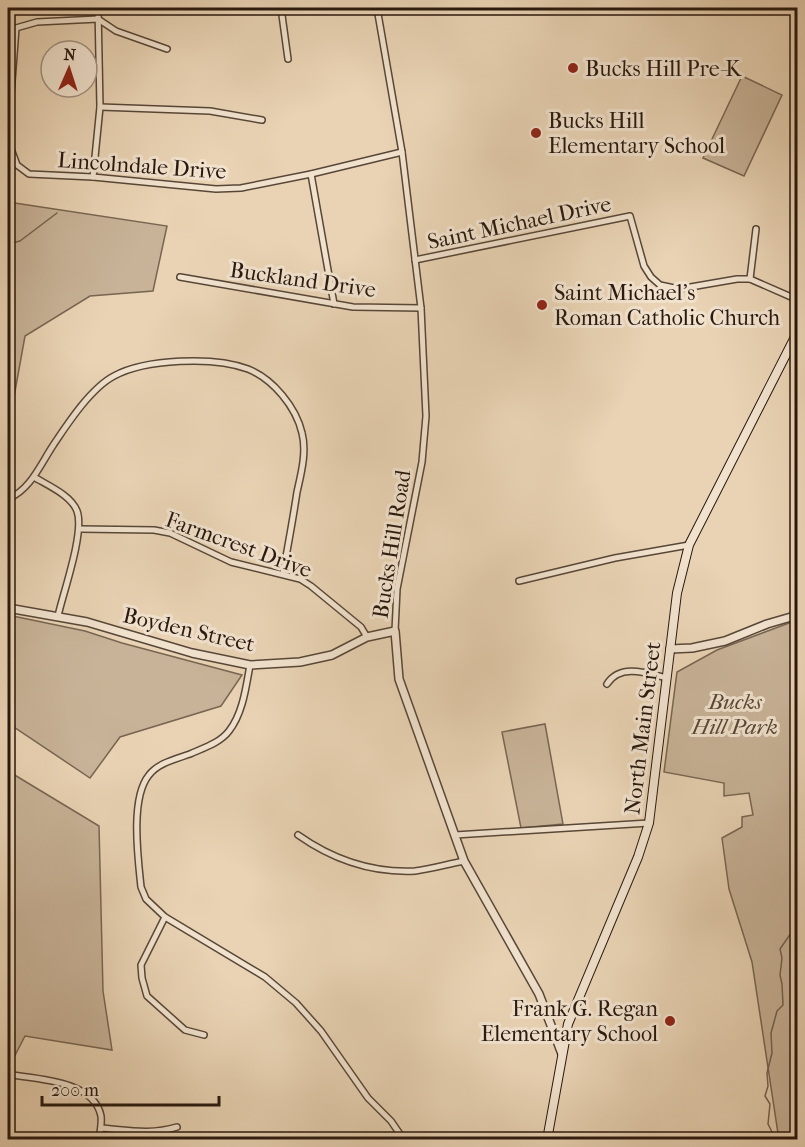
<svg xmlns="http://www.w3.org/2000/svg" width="805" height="1147" font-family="'IM FELL French Canon',serif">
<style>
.green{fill:#c8b398;stroke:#786653;stroke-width:1.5}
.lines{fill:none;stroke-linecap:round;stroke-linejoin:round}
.stream{stroke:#746250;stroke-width:1.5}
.minor-casing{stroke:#584738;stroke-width:8}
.tertiary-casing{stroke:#584738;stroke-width:10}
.secondary-casing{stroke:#28180e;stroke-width:10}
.minor{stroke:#f1e2ce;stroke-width:5}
.tertiary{stroke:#f1e2ce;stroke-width:7}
.secondary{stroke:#f1e2ce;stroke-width:8}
.poi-dot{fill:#8f2418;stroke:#f1e2ce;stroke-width:2}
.labels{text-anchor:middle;stroke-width:6;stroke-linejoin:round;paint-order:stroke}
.poi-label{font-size:22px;fill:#28180e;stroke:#f1e2ce;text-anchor:start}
.street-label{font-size:22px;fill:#28180e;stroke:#f1e2ce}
.park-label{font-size:22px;font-style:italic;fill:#584637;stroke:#f1e2ce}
</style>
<rect width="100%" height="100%" fill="#e9d3b4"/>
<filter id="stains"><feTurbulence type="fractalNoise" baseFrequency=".00333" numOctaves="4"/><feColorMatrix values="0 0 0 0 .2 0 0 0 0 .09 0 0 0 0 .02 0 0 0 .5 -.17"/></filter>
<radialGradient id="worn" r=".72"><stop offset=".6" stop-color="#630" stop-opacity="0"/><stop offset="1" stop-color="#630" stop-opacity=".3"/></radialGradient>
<g class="green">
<polygon points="742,76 782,95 744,176 703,158"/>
<polygon points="8,202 167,226 153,291 90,296 25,336 8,430"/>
<polygon points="8,615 85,631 122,643 242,675 221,706 120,737 90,778 8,723"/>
<polygon points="797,620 798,1139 779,1140 752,962 729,889 722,838 742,827 742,817 753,815 749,793 724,796 724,783 664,772 677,672 717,650"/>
<polygon points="545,724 563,824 521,828 502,732"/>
<polygon points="8,771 99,826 103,991 112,1050 25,1036 8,1069"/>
</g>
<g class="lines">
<g class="stream">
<polyline points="8,244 20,241 57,213"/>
<polyline points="776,1140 768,1124 770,1104 765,1096 768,1086 767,1073 772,1053 771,1033 777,1011 783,1005 782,984 780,975 782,958 780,949 798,923"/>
</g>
<g class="minor-casing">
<g id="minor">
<polyline points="281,8 288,59"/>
<polyline points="377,8 402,152 421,308 426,416 422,462 397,589 395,631"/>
<polyline points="8,28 16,28 37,22 98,19 116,31 167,49"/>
<polyline points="16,28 9,121 11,149 17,165 29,174 93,177 216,189 241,188 311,174 402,152"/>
<polyline points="100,107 210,111 262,120"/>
<polyline points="311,174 334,304"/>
<polyline points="93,177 100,107 98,8"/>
<polyline points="415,260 630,216 644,266 651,277 660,285 679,289 737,279 750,279 798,300"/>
<polyline points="180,277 353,307 421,308"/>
<polyline points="750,279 756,229"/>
<path d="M34,477C47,485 71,495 77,511C85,532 63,593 58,616"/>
<path d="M8,499C31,489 40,465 54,444C68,423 91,388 114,376C145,359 214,356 248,369C273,379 296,407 302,433C307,452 301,474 297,492C293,519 288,546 283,573"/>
<polyline points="80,529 154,530 170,533 231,562 300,579 311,586 361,627 367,637"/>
<polyline points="519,581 615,558 689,545"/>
<path d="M250,665C246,687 243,713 229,731C220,743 203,748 190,754C176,759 158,763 149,775C130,798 138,858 141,887L146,899L165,917L265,977L296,1003L321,1031L368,1098L391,1121L404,1140"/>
<path d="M607,684C620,663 647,673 667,678"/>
<path d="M298,835C332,859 372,873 415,871C431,869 448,864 464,861"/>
<polyline points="455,835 649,823"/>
<polyline points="165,917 141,965 142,978 147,996 185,1030 204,1035"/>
<path d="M12,1075C39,1079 94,1081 101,1116C102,1123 100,1132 99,1140"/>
<path d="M101,1128C127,1130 151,1135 177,1127"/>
</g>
</g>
<g class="tertiary-casing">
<g id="tertiary">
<polyline points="8,608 87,622 192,653 250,665 300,662 332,655 367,637 395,631 399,679 464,861 539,994 562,1054"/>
<polyline points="670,649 692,648 725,641 767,624 798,615"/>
</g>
</g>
<g class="secondary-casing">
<polyline id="secondary" points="547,1140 568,1024 638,857 649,823 677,593 689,545 798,331"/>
</g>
<use href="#minor" class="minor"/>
<use href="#tertiary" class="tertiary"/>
<use href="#secondary" class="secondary"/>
</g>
<g class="poi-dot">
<circle cx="573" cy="68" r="6"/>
<circle cx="536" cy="133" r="6"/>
<circle cx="542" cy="305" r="6"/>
<circle cx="670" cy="1021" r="6"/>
</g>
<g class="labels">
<g class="poi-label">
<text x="585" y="76">Bucks Hill Pre-K</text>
<text x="548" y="128">Bucks Hill<tspan x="548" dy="25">Elementary School</tspan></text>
<text x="554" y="300">Saint Michael's<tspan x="554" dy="25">Roman Catholic Church</tspan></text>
<text x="658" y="1016" text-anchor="end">Frank G. Regan<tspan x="658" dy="25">Elementary School</tspan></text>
</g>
<g class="street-label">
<text transform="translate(142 165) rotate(4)" y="8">Lincolndale Drive</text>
<text transform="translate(519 222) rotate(-12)" y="8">Saint Michael Drive</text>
<text transform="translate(303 279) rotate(8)" y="8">Buckland Drive</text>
<text transform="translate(239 544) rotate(20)" y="8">Farmcrest Drive</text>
<text transform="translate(391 544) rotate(-81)" y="8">Bucks Hill Road</text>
<text transform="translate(189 629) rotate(13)" y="8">Boyden Street</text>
<text transform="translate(642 728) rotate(-83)" y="8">North Main Street</text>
</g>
<g class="park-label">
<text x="735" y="709">Bucks<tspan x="735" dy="25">Hill Park</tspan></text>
</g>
</g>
<rect width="805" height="1147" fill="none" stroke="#e9d3b4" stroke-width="30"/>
<rect x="9" y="9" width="787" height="1129" fill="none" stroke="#28180e" stroke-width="3"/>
<rect x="15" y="15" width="775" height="1117" fill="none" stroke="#28180e" stroke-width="1.5"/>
<g transform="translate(69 69) rotate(3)"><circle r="28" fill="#f1e2ce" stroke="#a19181" stroke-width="1.5"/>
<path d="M0-4.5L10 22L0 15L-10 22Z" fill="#8f2418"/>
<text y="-9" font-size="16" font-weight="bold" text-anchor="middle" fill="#28180e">N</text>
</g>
<path d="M42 1096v9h177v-9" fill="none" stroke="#28180e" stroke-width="3"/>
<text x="51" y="1096" font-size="18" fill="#28180e" stroke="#f1e2ce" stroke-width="4.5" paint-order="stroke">200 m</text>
<rect width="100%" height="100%" filter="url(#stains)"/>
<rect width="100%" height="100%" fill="url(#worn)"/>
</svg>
